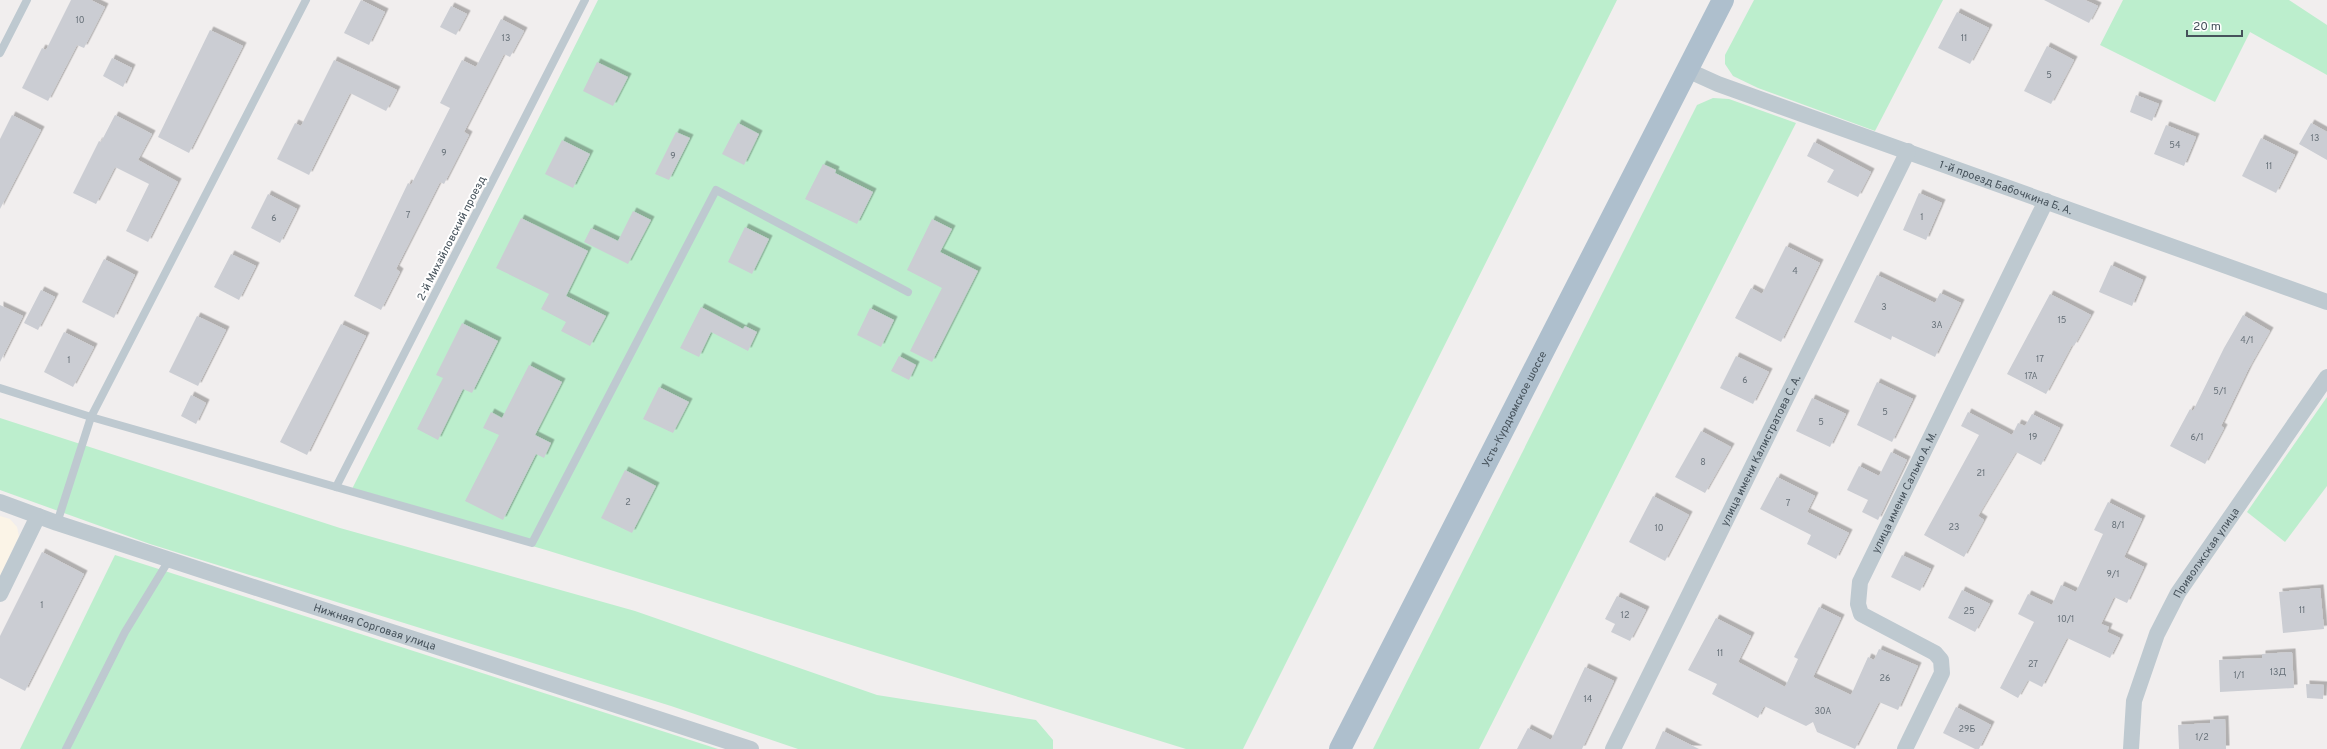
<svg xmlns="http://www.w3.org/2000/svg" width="2327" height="749" font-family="Overpass,sans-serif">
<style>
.commercial{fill:#fbf4e7}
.green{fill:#bceecd}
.building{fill:#cbcdd3;filter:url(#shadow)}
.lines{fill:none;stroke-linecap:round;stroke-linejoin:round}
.service{stroke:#bec9d0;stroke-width:8}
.minor{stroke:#bec9d0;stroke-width:16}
.primary{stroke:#aebfcd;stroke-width:22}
.labels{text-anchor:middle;stroke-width:4;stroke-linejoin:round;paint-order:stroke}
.number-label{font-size:9px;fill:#677179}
.street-label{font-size:11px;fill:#46525b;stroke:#fff}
</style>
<defs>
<filter id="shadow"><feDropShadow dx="3.5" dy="-3.5" stdDeviation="0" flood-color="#0004"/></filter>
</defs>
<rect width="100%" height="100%" fill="#f1eeee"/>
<polygon class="commercial" points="0,516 10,519 17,527 19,536 0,576"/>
<g class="green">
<polygon points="598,0 1617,0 1243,749 1186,749 546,550 350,493"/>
<polygon points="1754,0 1943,0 1875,131 1758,88 1733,76 1725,64 1725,55"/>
<polygon points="2123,0 2289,0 2327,25 2327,75 2250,32 2215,102 2100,45"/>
<polygon points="1713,98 1729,99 1796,123 1479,749 1373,749 1697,105"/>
<polygon points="2327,397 2327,486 2285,542 2247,512"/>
<polygon points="0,418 340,528 635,611 877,695 1036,720 1053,740 1053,749 798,749 671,706 150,544 0,490"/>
<polygon points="115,555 718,749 20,749"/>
</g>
<g class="building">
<polygon points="71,0 91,0 105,7 84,48 77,45 48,101 22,88 42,48 46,50"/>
<polygon points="361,0 385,12 369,45 344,33"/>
<polygon points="2044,0 2085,0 2098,6 2089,23"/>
<polygon points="451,6 467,14 456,35 440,27"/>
<polygon points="1957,12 1989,28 1970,64 1938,48"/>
<polygon points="501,19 524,31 510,57 504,54 464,132 469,135 444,184 440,182 396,269 400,272 381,310 354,296 408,183 411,185 450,108 440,103 462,60 476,67"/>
<polygon points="210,30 243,46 189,153 158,137"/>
<polygon points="2047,46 2074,60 2051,104 2024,91"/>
<polygon points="112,58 132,68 123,87 103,76"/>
<polygon points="334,60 397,90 386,111 350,93 309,175 277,159 295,123 301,126"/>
<polygon points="597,62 628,77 613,106 583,91"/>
<polygon points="2136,95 2159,104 2152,121 2130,112"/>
<polygon points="12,115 41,130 0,209 0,139"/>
<polygon points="115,115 152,134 138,160 178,182 148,242 126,231 149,184 115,167 96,204 73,193 99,141 101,142"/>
<polygon points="738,123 759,134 744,165 722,154"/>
<polygon points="2311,123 2327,132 2327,160 2299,144"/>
<polygon points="2166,125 2196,137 2184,166 2154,154"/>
<polygon points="676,132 690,138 669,180 655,174"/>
<polygon points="2261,138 2295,155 2276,193 2242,176"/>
<polygon points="562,140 590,154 573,188 545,174"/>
<polygon points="1814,142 1871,172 1858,197 1827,182 1834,170 1807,156"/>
<polygon points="823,164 836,170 835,173 873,192 857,224 805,199"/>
<polygon points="1919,193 1942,203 1926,240 1903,230"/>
<polygon points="268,194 297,209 280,243 251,228"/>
<polygon points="633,211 651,220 628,264 584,242 591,228 618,241"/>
<polygon points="521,218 588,251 566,296 606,316 590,346 561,331 566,322 541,309 549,294 496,268"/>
<polygon points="932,219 952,229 940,252 978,271 932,362 910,351 942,288 907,270"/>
<polygon points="745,227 769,239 752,274 728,262"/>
<polygon points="1786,246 1820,263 1781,342 1735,318 1751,288 1762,294"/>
<polygon points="231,254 256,266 239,300 214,287"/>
<polygon points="104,259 135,275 114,318 82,302"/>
<polygon points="2111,265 2143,280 2132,306 2099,292"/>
<polygon points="1877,275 1935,303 1940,293 1961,303 1935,357 1892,336 1891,340 1854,322"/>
<polygon points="41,290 55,297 38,330 24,323"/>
<polygon points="2050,294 2091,315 2074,346 2072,345 2046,394 2007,374"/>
<polygon points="0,305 23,316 0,362"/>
<polygon points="701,307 743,329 745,326 757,332 748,351 711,332 699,357 680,348"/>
<polygon points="870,308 894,320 881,347 857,335"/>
<polygon points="2243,315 2270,331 2249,368 2221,426 2224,428 2205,464 2170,446 2190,409 2193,411 2224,348"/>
<polygon points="197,316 226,330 198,386 169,372"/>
<polygon points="462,323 498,341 472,393 463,389 438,440 417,429 443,378 436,375"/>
<polygon points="341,324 366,336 307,455 280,442"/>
<polygon points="64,332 94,347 73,387 44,372"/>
<polygon points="899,356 916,365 909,380 891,371"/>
<polygon points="1736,356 1769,372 1753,404 1720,388"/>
<polygon points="529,365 562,382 535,435 551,443 544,458 536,454 503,520 465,501 499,435 483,428 491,412 502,418"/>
<polygon points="1877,382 1913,399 1892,442 1857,425"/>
<polygon points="659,387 689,402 673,433 643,419"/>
<polygon points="191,395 206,403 196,424 181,416"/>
<polygon points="1812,398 1846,414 1830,447 1796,431"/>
<polygon points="1968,412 2012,435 2018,423 2025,426 2032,414 2060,428 2041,465 2016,452 1978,516 1984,520 1964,557 1924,535 1979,435 1961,426"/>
<polygon points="1701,431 1731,447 1705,493 1675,477"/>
<polygon points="1891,452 1907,460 1878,520 1862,512 1868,500 1847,490 1859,466 1879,476"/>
<polygon points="625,470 656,486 632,533 601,518"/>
<polygon points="1777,477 1815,496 1807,512 1849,533 1836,559 1807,544 1811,535 1760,509"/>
<polygon points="1653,496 1689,515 1665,561 1629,542"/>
<polygon points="2108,502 2142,519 2124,557 2144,567 2127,603 2114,597 2101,624 2109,627 2107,632 2120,638 2110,658 2067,638 2042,687 2028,680 2018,698 2000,688 2034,622 2018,614 2028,594 2052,605 2061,585 2076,592 2103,534 2094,530"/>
<polygon points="42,552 84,574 25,691 0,678 0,636"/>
<polygon points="1902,555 1931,569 1920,591 1891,577"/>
<polygon points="2320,588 2324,629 2283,633 2279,592"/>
<polygon points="1962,590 1990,604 1975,632 1948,618"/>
<polygon points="1617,596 1646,610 1630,641 1611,632 1615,624 1605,619"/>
<polygon points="1819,607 1841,618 1813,677 1851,695 1868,657 1874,660 1879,649 1918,666 1898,710 1879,702 1855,749 1817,732 1813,722 1806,726 1764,706 1758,718 1712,694 1717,684 1688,670 1716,618 1751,636 1738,662 1785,687 1798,659 1794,657"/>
<polygon points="2292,652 2294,688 2220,692 2219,660 2262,658 2262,654"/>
<polygon points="1585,667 1614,681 1582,749 1517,749 1528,728 1551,740"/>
<polygon points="2306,684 2324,685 2323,699 2307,698"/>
<polygon points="1956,707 1991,725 1979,749 1975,749 1943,733"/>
<polygon points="2225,719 2226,749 2179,749 2178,725 2210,723 2210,720"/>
<polygon points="1663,731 1699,749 1655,749"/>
</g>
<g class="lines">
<g class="service">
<polyline points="0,53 27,0"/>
<polyline points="0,388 91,417 532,543 716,190 908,292"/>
<polyline points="336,487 585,0"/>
<polyline points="57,523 91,417 306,0"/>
<polyline points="66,749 125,632 169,560"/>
</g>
<g class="minor">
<path id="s1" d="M1687,70L1718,84L2327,302"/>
<path id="s2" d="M0,502L57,523L751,749"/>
<polyline points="0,594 38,516"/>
<path id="s3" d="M1613,749L1908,151"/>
<path id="s4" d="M1905,749L1942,673L1941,660L1935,653L1861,614L1858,604L1860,582L2046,201"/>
<path id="s5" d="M2131,749L2134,701L2157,634L2178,593L2327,377"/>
</g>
<path class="primary" id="s6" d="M1340,749L1723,0"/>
</g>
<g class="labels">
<g class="number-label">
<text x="80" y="23">10</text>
<text x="506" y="41">13</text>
<text x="1964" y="41">11</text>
<text x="2049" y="78">5</text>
<text x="2315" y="141">13</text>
<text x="2175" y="148">54</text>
<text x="444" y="156">9</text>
<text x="673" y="159">9</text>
<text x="2269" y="169">11</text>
<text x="408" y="218">7</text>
<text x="1922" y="220">1</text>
<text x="274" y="221">6</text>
<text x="1795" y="274">4</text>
<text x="1884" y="310">3</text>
<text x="2062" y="323">15</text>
<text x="1937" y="328">3А</text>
<text x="2247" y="343">4/1</text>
<text x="2040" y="362">17</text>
<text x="69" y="363">1</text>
<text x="2031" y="379">17А</text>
<text x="1745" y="383">6</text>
<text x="2220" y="394">5/1</text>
<text x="1885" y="415">5</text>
<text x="1821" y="425">5</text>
<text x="2033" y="440">19</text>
<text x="2197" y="440">6/1</text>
<text x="1703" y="465">8</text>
<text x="1981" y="476">21</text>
<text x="628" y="505">2</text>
<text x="1788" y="506">7</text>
<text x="2118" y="528">8/1</text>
<text x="1954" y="530">23</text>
<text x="1659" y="531">10</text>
<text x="2113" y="577">9/1</text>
<text x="42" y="608">1</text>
<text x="2302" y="613">11</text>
<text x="1969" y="614">25</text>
<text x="1625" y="618">12</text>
<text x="2066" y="622">10/1</text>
<text x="1720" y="656">11</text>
<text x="2033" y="667">27</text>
<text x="2278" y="675">13Д</text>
<text x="2239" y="678">1/1</text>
<text x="1885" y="681">26</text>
<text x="1588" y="702">14</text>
<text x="1823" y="714">30А</text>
<text x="1967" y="732">29Б</text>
<text x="2202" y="740">1/2</text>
</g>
<g class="street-label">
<text dy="4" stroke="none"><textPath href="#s1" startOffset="340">1-й проезд Бабочкина Б. А.</textPath></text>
<text transform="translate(451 238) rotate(-63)" y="4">2-й Михайловский проезд</text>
<text dy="4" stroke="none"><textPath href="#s6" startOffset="382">Усть-Курдюмское шоссе</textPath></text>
<text dy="4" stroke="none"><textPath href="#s3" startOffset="333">улица имени Калистратова С. А.</textPath></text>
<text dy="4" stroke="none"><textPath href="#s4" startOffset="323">улица имени Салько А. М.</textPath></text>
<text dy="4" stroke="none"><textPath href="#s5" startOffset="214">Приволжская улица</textPath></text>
<text dy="4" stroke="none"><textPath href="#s2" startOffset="395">Нижняя Сорговая улица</textPath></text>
</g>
</g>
<path d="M2187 30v6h55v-6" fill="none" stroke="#46525b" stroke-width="2"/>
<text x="2193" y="30" font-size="12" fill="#46525b" stroke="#ffffff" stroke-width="3" paint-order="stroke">20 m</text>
</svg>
